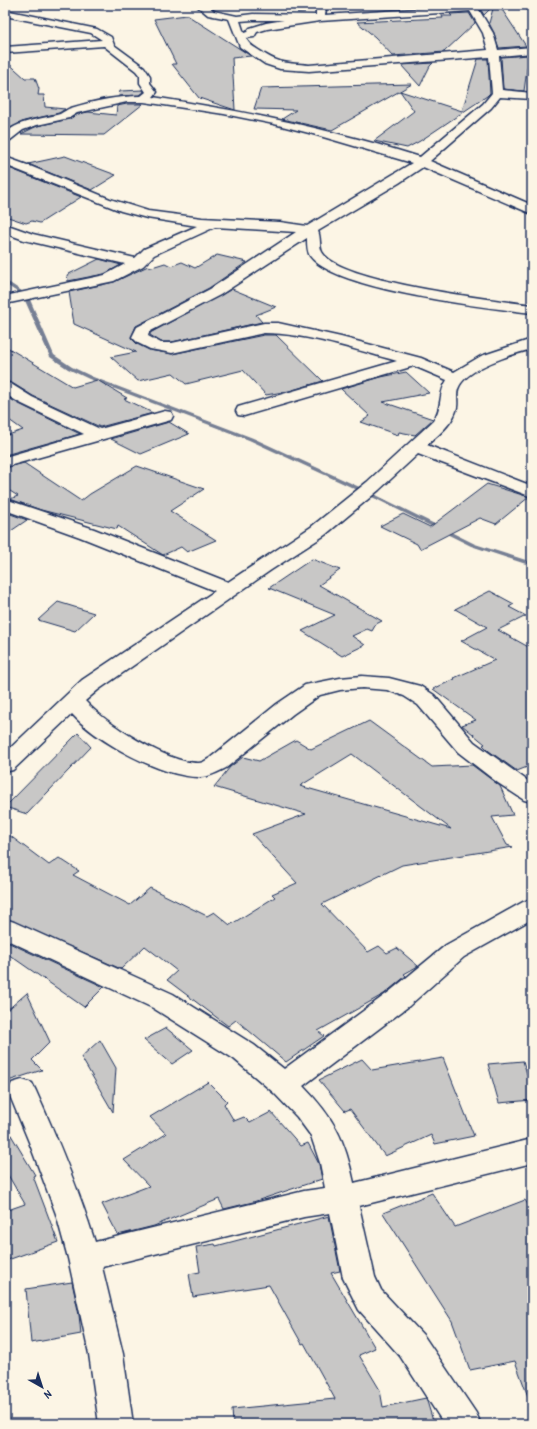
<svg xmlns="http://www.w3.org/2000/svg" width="537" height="1429" font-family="'Patrick Hand',sans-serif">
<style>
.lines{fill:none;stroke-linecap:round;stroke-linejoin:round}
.stream{fill:#767f94;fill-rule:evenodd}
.building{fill:#c8c7c6;stroke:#1b2f5e;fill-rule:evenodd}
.minor-casing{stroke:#1b2f5e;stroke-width:3}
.minor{fill:#fcf5e5;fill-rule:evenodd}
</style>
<rect width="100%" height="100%" fill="#fcf5e5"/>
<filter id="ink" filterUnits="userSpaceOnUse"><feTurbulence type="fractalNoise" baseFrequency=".025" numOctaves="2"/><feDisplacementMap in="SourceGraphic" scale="8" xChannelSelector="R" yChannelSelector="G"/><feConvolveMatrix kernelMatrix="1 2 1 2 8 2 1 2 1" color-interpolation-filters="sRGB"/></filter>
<g filter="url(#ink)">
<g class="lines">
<polygon class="stream" points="5,280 28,295 54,355 72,367 93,377 253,438 368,491 475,544 532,562 532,566 471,546 364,493 249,440 89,379 68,369 50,357 23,296 5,284"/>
</g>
<g class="building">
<polygon points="478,5 499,5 526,46 499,48 494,33 489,23 494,5 484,15"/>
<polygon points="469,13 475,23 444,52 393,56 375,37 357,22 443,18 442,16 452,16 450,14"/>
<polygon points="187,15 251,56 232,58 235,110 199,98 172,64 176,64 154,19"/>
<polygon points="529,55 524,91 503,89 501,57"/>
<polygon points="478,59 488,59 490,93 487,96 420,141 407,148 374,141 414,111 400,91 462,111"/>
<polygon points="5,60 25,78 35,78 39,89 38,95 44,95 45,107 65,109 59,113 24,121 5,131"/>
<polygon points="433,63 430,66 420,86 401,65"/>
<polygon points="412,84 332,130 282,119 296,110 254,109 261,88"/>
<polygon points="143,90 144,92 140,95 119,96 120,91"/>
<polygon points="127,104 143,104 104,135 21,134 37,126 69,119 78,114 88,112 116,115 117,106"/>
<polygon points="65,156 116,175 92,190 28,164"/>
<polygon points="9,168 81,197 40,223 32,221 26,223 5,216 5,169"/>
<polygon points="217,255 247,262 209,288 136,326 131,338 137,344 149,350 172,354 264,335 276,335 323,381 289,391 266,395 243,370 186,384 173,373 138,381 111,357 136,352 74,324 69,292 114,282 148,266 152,267 165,263 171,266 182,262 195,268"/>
<polygon points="99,259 121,265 104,274 68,281 67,275"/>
<polygon points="232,289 276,307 256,315 262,322 172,342 161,342 150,335 150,333"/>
<polygon points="5,346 73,387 97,380 127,398 124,399 153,413 100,427 33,396 12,383 5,381"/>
<polygon points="406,372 429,393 383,402 433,419 415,435 399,432 398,435 361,422 370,416 341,389 381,377"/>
<polygon points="5,396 19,404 80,434 5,455 5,436 23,430 5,417"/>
<polygon points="169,422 189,434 141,454 111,439"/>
<polygon points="24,463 81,501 90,494 137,466 204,489 170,511 216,540 187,552 181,547 163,555 118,526 117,529 41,510 10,499 18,496 5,488 5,468"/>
<polygon points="487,484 529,497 496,524 480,518 420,549 417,544 380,526 403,514 430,527"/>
<polygon points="5,512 27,520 5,535"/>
<polygon points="312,559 340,570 319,585 382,621 376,624 372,631 367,629 352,636 365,645 342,656 302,631 335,615 269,588"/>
<polygon points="490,591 514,604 509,607 526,616 498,630 532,649 532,765 517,771 489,751 483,745 485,744 462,725 476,720 433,689 455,679 454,678 495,660 461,641 487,627 455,609"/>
<polygon points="58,602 94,613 75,631 38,620"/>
<path d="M369,721L432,767L472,765L500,786L513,815L492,817L507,845L513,847L402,865L322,904L368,952L379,946L387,953L397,948L418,966L404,974L406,976L384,994L318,1031L324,1036L286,1062L236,1020L228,1026L167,980L177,971L145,946L121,969L5,918V832L49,865L59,858L79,871L73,875L130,905L150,888L207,916L214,912L230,925L275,897L272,894L297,883L252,834L306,814L214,787L230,767L243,757L259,761L296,740L311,749ZM352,754L451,829L300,786Z"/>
<polygon points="78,733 91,747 27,814 5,807"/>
<polygon points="5,941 104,987 84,1007 5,952"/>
<polygon points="27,993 50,1042 32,1060 42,1070 5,1082 5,1012"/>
<polygon points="166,1028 193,1050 172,1064 144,1040"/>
<polygon points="100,1040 116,1068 113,1112 81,1057"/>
<polygon points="443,1058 474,1136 435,1144 431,1135 385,1156 350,1109 345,1111 319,1080 362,1059 372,1070"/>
<polygon points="523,1061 532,1090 532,1100 499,1103 488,1064"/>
<polygon points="208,1082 227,1101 224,1104 234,1121 244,1117 250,1123 271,1112 301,1146 308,1143 319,1164 322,1179 253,1202 224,1209 219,1199 154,1226 118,1235 102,1204 149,1186 124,1160 166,1134 150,1117"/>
<polygon points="5,1125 35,1175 33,1176 58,1242 5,1261 5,1211 25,1204 5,1170"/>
<polygon points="432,1193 455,1227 525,1200 532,1211 532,1401 530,1402 515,1361 470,1370 452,1321 383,1213"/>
<polygon points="329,1216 340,1271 331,1273 375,1348 359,1355 380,1390 383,1407 426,1398 434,1424 233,1424 232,1409 335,1399 304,1343 302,1344 269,1285 193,1297 189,1274 200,1272 196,1247 215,1244 216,1246"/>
<polygon points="72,1282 79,1315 81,1334 31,1343 26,1289"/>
</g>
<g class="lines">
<g class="minor-casing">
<g id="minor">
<path d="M196,5H207L214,11L237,16L253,14L316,15V10L313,5H323L326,10L325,15L476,5L493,33L498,50L532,47V53L499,56L502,90L532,93V99L500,97L491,108L430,161L532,205V214L423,167L399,183L318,231C321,238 319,246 322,252C338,282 496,300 532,305V313C488,308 334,290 310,256C307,251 307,244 307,238L220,295L149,332L148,336L161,343H172L264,323H278L341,337L421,358L454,372L481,356L532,339V349C513,354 465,368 458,389C456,395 458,401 457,407C454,423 438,435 427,445L532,486V497L418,454L379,490L325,535L271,570L98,690L85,701C105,723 169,764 199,763C203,763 206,760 210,758L277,704L305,685L340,678L362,676L389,678L420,686L434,695L474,742L532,784V802L524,800L498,783L458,752L418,705L404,696L387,690L362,688L340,690L320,695L293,714L226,768C218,772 209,777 200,777C163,778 96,741 72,714L13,770L5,772V753L82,680L215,591L80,537L5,510V499L94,529L228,582L311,527L367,482L433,421C444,405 437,396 447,380L414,366L244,416L238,415L236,411L238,407L397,361C357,350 305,333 264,333L172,353L150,349L138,343L132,337L137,327L210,289L296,232L215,227L154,255L143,266L114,281L5,304V296L105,275L125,264L24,240L5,233V224L33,234L135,258L144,249L197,226L147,218L121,211L5,165V157L30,166L110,199L148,211L202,218L280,222L307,226L412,163L313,134L274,124L224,114L144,102H127L77,113L69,118L37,125L23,130L9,141L5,143V133C23,119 39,120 60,114C64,112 67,109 71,108C93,101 118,96 141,96L146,92L140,83V76L136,71L104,46L5,53V47L102,40L91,33L5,16V10L97,29L111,37L114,45L144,67L150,76V83L157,92L153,97C244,111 332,129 420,157L483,104L492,93L489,57L309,71L280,69L265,64L240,47L229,19L208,15ZM470,11L483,33L488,50L309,65C287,63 279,64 260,51C254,47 249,45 246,38L254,37L257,32L267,29L320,21ZM253,20H284L266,23L250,28L247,32L244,33L240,21Z"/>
<polygon points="5,382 11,384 32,397 100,429 165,411 171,412 173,416 171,420 5,467 5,457 84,434 20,403 5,394"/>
<path d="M532,899V919L464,957L409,1006L303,1086C334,1118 345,1139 354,1183L532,1139V1163L359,1206L375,1277L381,1290L424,1336L476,1413L481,1424H444L400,1356L359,1310L343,1278L330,1213L304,1217L102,1267L123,1354L133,1424H99L89,1354L68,1258L56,1214L29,1142L8,1091L12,1083L22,1080L32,1083L36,1091C58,1140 79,1190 95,1242L304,1191L325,1188L320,1163L311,1136L297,1117L274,1093L234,1059L153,1008L5,939V919L14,922L173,994L254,1045L284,1069L389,992L446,945L523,902Z"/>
</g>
</g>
<use href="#minor" class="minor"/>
</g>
</g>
<rect width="537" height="1429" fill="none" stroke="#fcf5e5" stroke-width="20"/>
<rect x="10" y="10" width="517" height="1409" fill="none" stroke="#1b2f5e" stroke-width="1.5" filter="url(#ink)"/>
<g transform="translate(42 1387) rotate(141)" stroke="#fcf5e5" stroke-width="3" paint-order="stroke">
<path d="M0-3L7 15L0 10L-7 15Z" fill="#1b2f5e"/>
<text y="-6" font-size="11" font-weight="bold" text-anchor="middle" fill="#1b2f5e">N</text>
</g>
</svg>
